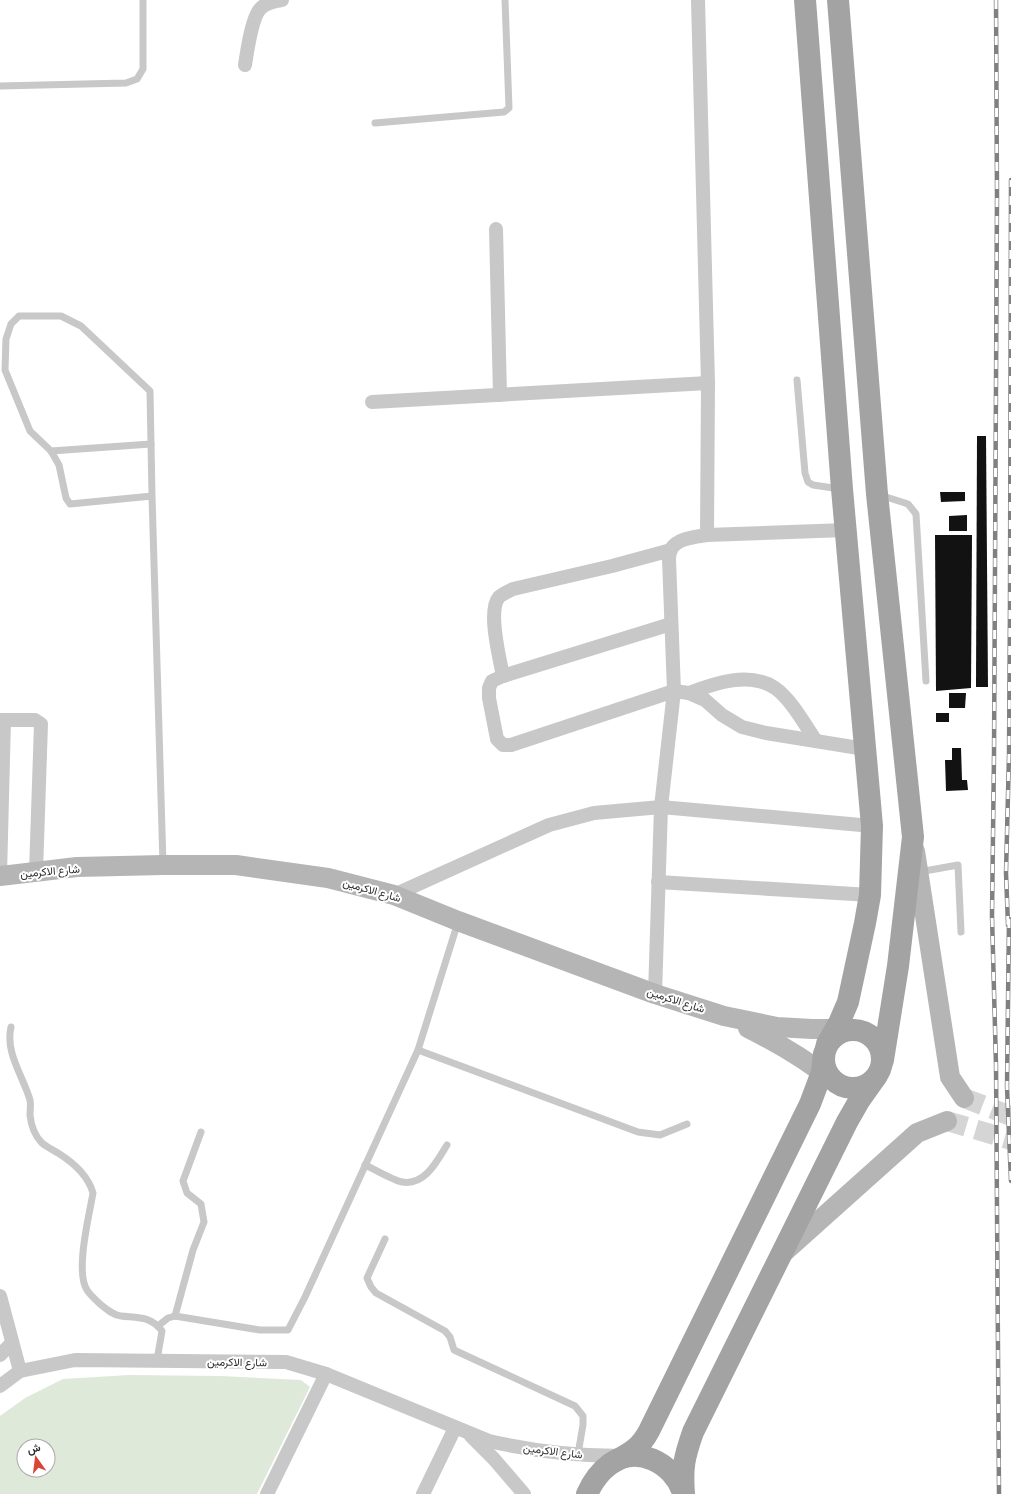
<svg xmlns="http://www.w3.org/2000/svg" width="1011" height="1494" font-family="'Titillium Web',Vazirmatn,sans-serif">
<style>
.green{fill:#dfe9d9;fill-rule:evenodd}
.building{fill:#121212}
.lines{fill:none;stroke-linecap:round;stroke-linejoin:round}
.secondary-tunnel{stroke:#d5d5d5;stroke-width:20;stroke-dasharray:20 10;stroke-linecap:butt}
.lane{stroke:#c8c8c8;stroke-width:7}
.street{stroke:#c8c8c8;stroke-width:14}
.secondary{stroke:#b5b5b5;stroke-width:20}
.primary{stroke:#a3a3a3;stroke-width:22}
.rail-casing{stroke:#808080;stroke-width:4.5}
.rail{stroke:#fff;stroke-width:3;stroke-dasharray:9;stroke-linecap:butt}
.labels{text-anchor:middle;stroke-width:4;stroke-linejoin:round;paint-order:stroke}
.street-label{font-size:11px;fill:#2b2b2b;stroke:#fff}
</style>
<rect width="100%" height="100%" fill="#fff"/>
<path class="green" d="M129,1375L221,1376L301,1380L310,1387L257,1494H0V1416L25,1398L63,1379ZM24,1446H48V1470H24Z"/>
<g class="building">
<polygon points="977,436 986,436 988,687 976,687"/>
<polygon points="940,492 965,492 965,501 941,502"/>
<polygon points="967,515 967,531 949,531 949,516"/>
<polygon points="935,535 972,535 971,688 936,691"/>
<polygon points="949,693 966,693 965,708 949,708"/>
<rect x="936" y="713" width="13" height="9"/>
<polygon points="952,748 961,748 962,780 967,780 968,790 946,791 945,760 952,760"/>
</g>
<g class="lines">
<g class="secondary-tunnel">
<polyline points="964,1098 1011,1116"/>
<polyline points="947,1121 1011,1140"/>
</g>
<g class="lane">
<polyline points="0,86 126,83 137,79 143,69 143,0"/>
<polyline points="375,123 504,112 509,108 505,0"/>
<polyline points="797,380 805,473 808,482 813,485 840,489"/>
<polyline points="51,451 151,444"/>
<polyline points="880,495 908,504 916,514 926,681"/>
<polyline points="152,496 70,504 66,498 59,465 51,451 30,431 5,370 6,339 11,324 19,316 61,316 81,326 150,391 152,496 163,864"/>
<polyline points="919,872 958,865 961,932"/>
<path d="M11,1027C5,1053 23,1076 30,1100C31,1105 30,1110 30,1115C31,1125 35,1136 42,1143C47,1147 53,1150 58,1153C74,1163 88,1175 93,1193C89,1216 75,1272 87,1290C90,1295 96,1300 100,1304C106,1309 113,1315 121,1316C138,1318 151,1316 162,1331L157,1360"/>
<polyline points="418,1050 638,1132 660,1135 687,1124"/>
<path d="M365,1165C374,1169 394,1181 402,1182C425,1186 437,1161 447,1145"/>
<polyline points="385,1239 367,1278 371,1287 376,1293 445,1331 450,1337 454,1350 575,1406 583,1416 583,1425 578,1454"/>
<polyline points="175,1316 193,1250 204,1222 201,1204 187,1193 183,1181 201,1132"/>
<polyline points="158,1326 168,1318 175,1316 260,1330 288,1330 305,1297 418,1050 458,922"/>
</g>
<g class="street">
<polyline points="698,0 708,383"/>
<path d="M245,65C247,52 252,16 261,8C266,3 275,1 282,0"/>
<polyline points="496,229 500,395"/>
<polyline points="372,402 708,383 707,535 846,530"/>
<polyline points="671,624 503,676 492,681 489,688 489,698 497,739 503,745 511,745 674,691 689,693 705,700 722,715 742,727 766,733 865,749"/>
<path d="M503,676C500,659 487,611 499,597C502,594 509,591 513,589L612,566L671,550"/>
<path d="M689,693C715,683 750,671 775,688C791,699 805,725 816,741"/>
<polyline points="0,720 35,720 41,724 36,872"/>
<polyline points="0,875 4,720"/>
<polyline points="658,882 870,895"/>
<polyline points="394,895 549,825 594,813 661,807 872,826"/>
<path d="M655,994L661,807L674,691L669,559C669,556 670,552 671,549C678,538 695,537 707,535"/>
<polyline points="0,1296 20,1371"/>
<polyline points="0,1355 12,1343"/>
<path d="M0,1386L20,1371L75,1360L286,1362L326,1374L489,1441C532,1451 577,1456 622,1456"/>
<polyline points="471,1436 494,1459 524,1494"/>
<polyline points="267,1494 326,1374"/>
<polyline points="423,1494 455,1428"/>
</g>
<g class="secondary">
<polyline points="915,851 950,1077 964,1098"/>
<polyline points="0,876 77,867 163,865 236,865 328,878 394,895 458,921 655,994 724,1016 777,1027 812,1029 853,1029"/>
<path d="M748,1028C778,1043 807,1060 833,1081"/>
<polyline points="783,1253 917,1133 947,1121"/>
</g>
<g class="primary">
<polyline points="805,0 842,489 872,826 870,895 865,923 848,1002 839,1023 827,1044"/>
<polyline points="838,0 877,494 913,837 898,966 883,1060"/>
<circle cx="853" cy="1059" r="29"/>
<path d="M610,1464C628,1454 639,1450 649,1431L810,1104L822,1072L824,1054"/>
<path d="M587,1494C592,1483 598,1473 609,1465C636,1444 673,1462 683,1493"/>
<path d="M684,1494C682,1467 684,1458 693,1432L847,1122L859,1101L876,1077"/>
</g>
<g class="rail-casing">
<g id="rail">
<polyline points="996,0 997,196 994,755 992,916 996,1065 999,1494"/>
<polyline points="1009,919 1007,1087 1011,1181"/>
<polyline points="1008,925 1006,873 1009,755 1010,603 1011,180"/>
</g>
</g>
<use href="#rail" class="rail"/>
</g>
<g class="labels">
<g class="street-label">
<text transform="translate(50 871) rotate(-5)" y="4">شارع الاكرمين</text>
<text transform="translate(372 890) rotate(16)" y="4">شارع الاكرمين</text>
<text transform="translate(676 1000) rotate(18)" y="4">شارع الاكرمين</text>
<text transform="translate(237 1362) rotate(1)" y="4">شارع الاكرمين</text>
<text transform="translate(553 1451) rotate(7)" y="4">شارع الاكرمين</text>
</g>
</g>
<g transform="translate(36 1458) rotate(346)"><circle r="19" fill="#ffffff" stroke="#aaaaaa"/>
<path d="M0-3L7 15L0 10L-7 15Z" fill="#da4436"/>
<text y="-6" font-size="11" font-weight="bold" text-anchor="middle" fill="#2b2b2b">ش</text>
</g>
</svg>
